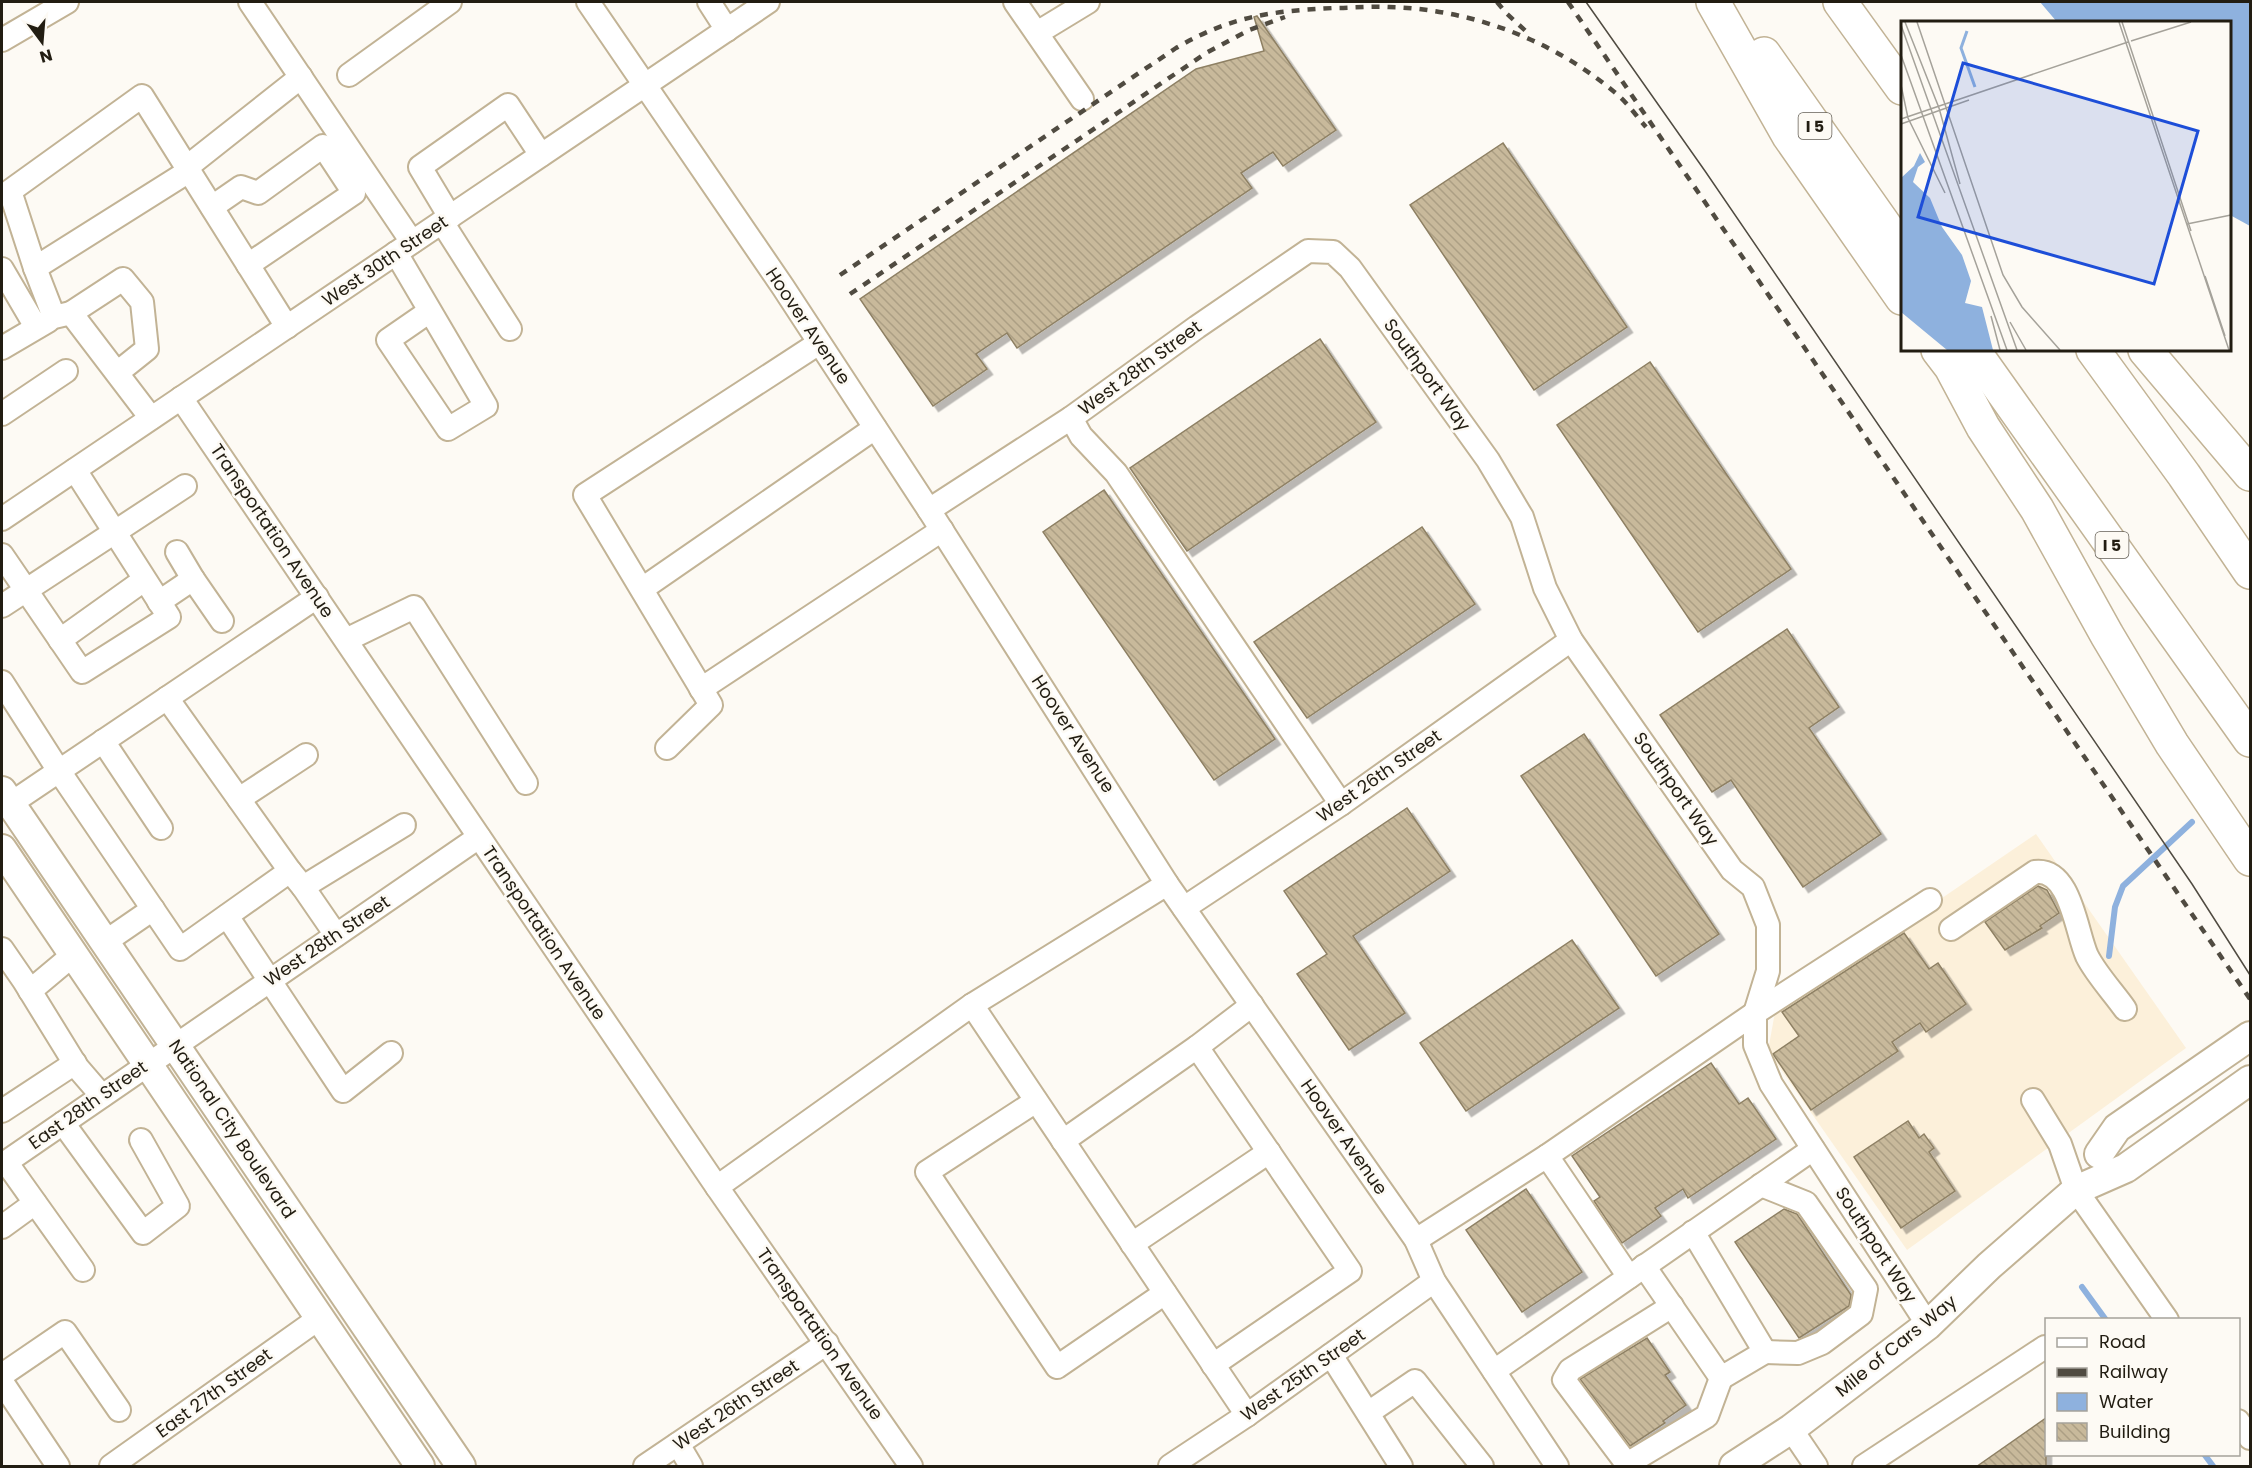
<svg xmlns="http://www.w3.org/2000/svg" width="2252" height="1468" font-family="Poppins,sans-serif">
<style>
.built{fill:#fcf0da}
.water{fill:#8eb1de}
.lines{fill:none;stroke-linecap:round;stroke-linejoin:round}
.stream{stroke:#8eb1de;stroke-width:6}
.building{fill:url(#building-back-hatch);stroke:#8e8064;stroke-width:1.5;filter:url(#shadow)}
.minor-casing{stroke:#c2b395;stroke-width:26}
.major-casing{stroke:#c2b395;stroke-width:32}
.highway-casing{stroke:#c2b395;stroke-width:36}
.minor{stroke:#fff;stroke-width:22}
.major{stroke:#fff;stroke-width:28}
.highway{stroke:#fff;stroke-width:33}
.tram{stroke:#504b41;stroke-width:1.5}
.rail{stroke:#504b41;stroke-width:4.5;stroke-dasharray:8 8;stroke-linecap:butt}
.labels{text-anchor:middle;stroke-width:5;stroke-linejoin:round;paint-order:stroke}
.shield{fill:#fdfaf4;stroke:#645f56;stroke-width:1.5}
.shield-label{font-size:16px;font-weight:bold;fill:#221d12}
.street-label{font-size:18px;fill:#221d12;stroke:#fdfaf4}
.inset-river{fill:none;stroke:#8eb1de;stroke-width:3}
.inset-road{fill:none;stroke:#a5a29a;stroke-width:1.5}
.view{fill:#1d4ed8;fill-opacity:0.15;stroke:#1d4ed8;stroke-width:3}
.inset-edge{fill:none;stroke:#221d12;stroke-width:3}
</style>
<defs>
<pattern id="building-back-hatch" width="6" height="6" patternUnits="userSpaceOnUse" patternTransform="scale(1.5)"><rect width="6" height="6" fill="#c8b99b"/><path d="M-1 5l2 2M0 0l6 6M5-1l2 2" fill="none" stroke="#ac9f84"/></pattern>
<filter id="shadow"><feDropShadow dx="5.5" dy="5.5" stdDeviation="0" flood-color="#0004"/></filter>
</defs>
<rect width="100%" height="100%" fill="#fdfaf4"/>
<polygon class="built" points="2036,834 2186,1048 1907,1250 1768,1051 1775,1012"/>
<polygon class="water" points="2040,2 2250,2 2250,226 2230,215 2230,22 2057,22"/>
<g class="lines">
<g class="stream">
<polyline points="2109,956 2115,907 2123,886 2192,822"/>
<polyline points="2082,1287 2106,1320"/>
<polyline points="2204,1454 2213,1466"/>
</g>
</g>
<g class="building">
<polygon points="1257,16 1336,130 1283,166 1273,152 1241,173 1252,188 1017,348 1007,333 976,354 987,369 933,406 860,299 1196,69 1264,51 1254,17"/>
<polygon points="1503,143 1627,327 1534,390 1410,205"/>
<polygon points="1320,339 1376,422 1187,551 1130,468"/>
<polygon points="1650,362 1791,569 1698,632 1557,425"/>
<polygon points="1104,490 1275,739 1214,780 1043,532"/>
<polygon points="1422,527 1475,604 1307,718 1254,642"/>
<polygon points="1787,629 1839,707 1809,728 1881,834 1803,887 1731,780 1712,792 1660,715"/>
<polygon points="1584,734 1719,934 1656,976 1521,776"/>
<polygon points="1407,808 1450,871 1353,936 1405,1013 1349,1050 1297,974 1327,954 1284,891"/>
<polygon points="2038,886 2047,890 2059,913 2040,926 2042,928 2005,950 1985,922"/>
<polygon points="1904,933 1929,969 1938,963 1966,1004 1926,1032 1920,1023 1892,1042 1898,1051 1811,1110 1773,1054 1799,1036 1782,1012"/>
<polygon points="1572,940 1619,1008 1466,1111 1420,1043"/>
<polygon points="1711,1063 1739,1104 1748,1098 1776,1139 1688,1198 1683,1189 1655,1208 1661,1216 1622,1243 1594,1201 1600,1197 1572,1156"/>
<polygon points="1908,1121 1919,1138 1924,1134 1934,1148 1929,1152 1955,1191 1901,1228 1854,1157"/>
<polygon points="1526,1189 1582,1272 1522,1312 1466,1230"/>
<polygon points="1784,1209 1797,1214 1851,1295 1849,1306 1799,1338 1735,1242"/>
<polygon points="1647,1338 1670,1372 1665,1375 1686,1405 1663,1421 1665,1423 1630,1446 1580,1379"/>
<polygon points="2046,1418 2046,1467 1976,1467"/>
</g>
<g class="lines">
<g class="minor-casing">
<g id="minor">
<polyline points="250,2 412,242"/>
<polyline points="588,2 783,287 929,510 1167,884 1416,1240 1434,1281 1557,1466"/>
<polyline points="709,2 727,30"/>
<polyline points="1015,2 1082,99"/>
<polyline points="1037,33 1088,2"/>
<polyline points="2,40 67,2"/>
<polyline points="349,75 450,2"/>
<polyline points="187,167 301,77"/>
<polyline points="189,171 35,268 10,191 142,96 287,327"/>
<polyline points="212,207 241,187 258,193 323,146 354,193 248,265"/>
<polyline points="450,217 420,167 508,105 541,155"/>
<polyline points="442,222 510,329"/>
<polyline points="396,253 486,406 448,429 388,340 430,311"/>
<polyline points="35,268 54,317 71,313"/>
<polyline points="2,269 36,327"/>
<polyline points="2,348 48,321"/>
<polyline points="117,373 147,349 142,302 123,279 71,313 151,418"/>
<polyline points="181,398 717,1187 911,1466"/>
<polyline points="2,414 66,371"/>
<polyline points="1071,418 1081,436 1116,473 1341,804"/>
<polyline points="929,510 1071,418 1197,327 1308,251 1333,252 1350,268 1488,460 1522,517 1545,588 1571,640 1732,870 1753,887 1768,925 1768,971 1755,1013 1755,1045 1771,1084 1928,1325"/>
<polyline points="2,519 768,2"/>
<polyline points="177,552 193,579"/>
<polyline points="2,555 82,672 169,617 75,470"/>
<polyline points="642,589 875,428"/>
<polyline points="159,602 193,579 222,621"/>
<polyline points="2,606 185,486"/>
<polyline points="60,640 144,580"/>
<polyline points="346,640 414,607 526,783"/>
<polyline points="2,682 59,771 180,949 290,871 303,887"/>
<polyline points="701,689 942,530"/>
<polyline points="167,698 290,871"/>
<polyline points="103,741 161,828"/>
<polyline points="667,748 711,705 585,495 819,343"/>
<polyline points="239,799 306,755"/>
<polyline points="10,804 317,597"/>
<polyline points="1184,908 1341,804 1571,640"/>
<polyline points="227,916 343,1091 391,1053"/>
<path d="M1951,929L2035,872C2071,868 2076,932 2087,956C2096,974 2113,992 2125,1009"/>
<polyline points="336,935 303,887 404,825"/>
<polyline points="105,942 153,909"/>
<polyline points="2,949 24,981 77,1067 102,1096"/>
<polyline points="30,991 73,955"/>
<polyline points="972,1005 1247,1415"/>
<polyline points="2033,1100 2060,1144 2076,1190 2167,1320"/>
<polyline points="1036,1101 927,1172 1057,1367 1165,1293"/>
<polyline points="2,1111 75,1063"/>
<polyline points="63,1123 143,1233 178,1206 141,1140"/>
<polyline points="1063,1141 1197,1047"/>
<polyline points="1547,1156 1755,1013 1930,900"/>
<polyline points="6,1162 83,1270"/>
<polyline points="2,1165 479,837"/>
<polyline points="1761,1185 1806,1203 1866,1289 1861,1314 1822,1343 1798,1353 1765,1352"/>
<polyline points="717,1187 972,1005 1167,884"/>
<polyline points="2,1227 35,1203"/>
<polyline points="1416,1240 1547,1156 1629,1277"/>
<polyline points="1132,1244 1269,1152"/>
<polyline points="1644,1266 1721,1378 1765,1352 1693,1232"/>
<polyline points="1672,1306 1570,1370 1564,1380 1627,1464 1707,1416 1721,1378"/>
<polyline points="1331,1355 1401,1466"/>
<polyline points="1213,1365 1350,1271 1197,1047 1252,1005"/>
<polyline points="1494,1371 1813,1149"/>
<polyline points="2,1375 65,1332 119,1410"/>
<polyline points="2,1382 58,1466"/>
<polyline points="1368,1413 1415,1381 1482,1466"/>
<polyline points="2238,1421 2250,1438"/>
<polyline points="1791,1429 1816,1466"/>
<polyline points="678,1444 691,1466"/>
<polyline points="111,1466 318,1319"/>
<polyline points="645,1466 827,1343"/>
<polyline points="1170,1466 1247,1415 1434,1281"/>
<polyline points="1864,1466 2045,1347"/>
</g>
</g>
<g class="major-casing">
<g id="major">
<polyline points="2,791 461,1466"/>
<polyline points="2,849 420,1466"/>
<polyline points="2099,1154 2117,1128 2250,1036"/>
<polyline points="1734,1466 1791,1429 1928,1325 1989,1266 2076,1190 2126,1168 2250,1080"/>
</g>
</g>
<g class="highway-casing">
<g id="highway">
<polyline points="1713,2 1789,136 1902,298"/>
<polyline points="1840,2 1902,88"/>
<polyline points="1764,54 1902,250"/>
<polyline points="1938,350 1951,367 1983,427 2037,509 2107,635 2172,744 2250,859"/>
<polyline points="1973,350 2250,740"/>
<polyline points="2093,350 2184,475 2250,572"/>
<polyline points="2145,350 2250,474"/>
</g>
</g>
<use href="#minor" class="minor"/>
<use href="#major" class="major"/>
<use href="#highway" class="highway"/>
<polyline class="tram" points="1586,2 1705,171 2192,884 2250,975"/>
<g class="rail">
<polyline points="1497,2 1506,13 1529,34"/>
<polyline points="1568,2 2250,999"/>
<path d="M840,275L1176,48C1231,16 1272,11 1334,8C1352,8 1370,6 1389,7C1472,9 1556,41 1619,96C1629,105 1637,117 1646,127"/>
<polyline points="850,294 1206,53 1249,30 1285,17"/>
</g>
</g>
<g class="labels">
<g class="shield">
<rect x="1798.5" y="113" width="33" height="26" rx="4.5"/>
<rect x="2095.5" y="532" width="33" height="26" rx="4.5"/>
</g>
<g class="shield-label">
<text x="1815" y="132">I 5</text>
<text x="2112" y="551">I 5</text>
</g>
<g class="street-label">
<text transform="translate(385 261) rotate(-34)" y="6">West 30th Street</text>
<text transform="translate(808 326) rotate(56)" y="6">Hoover Avenue</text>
<text transform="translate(1140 368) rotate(-36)" y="6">West 28th Street</text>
<text transform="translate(1427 375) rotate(54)" y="6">Southport Way</text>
<text transform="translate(272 531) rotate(56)" y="6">Transportation Avenue</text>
<text transform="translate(1073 734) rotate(57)" y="6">Hoover Avenue</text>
<text transform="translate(1379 776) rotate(-35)" y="6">West 26th Street</text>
<text transform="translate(1676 789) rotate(55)" y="6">Southport Way</text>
<text transform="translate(544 933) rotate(56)" y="6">Transportation Avenue</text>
<text transform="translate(327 941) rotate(-34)" y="6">West 28th Street</text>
<text transform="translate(88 1105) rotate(-35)" y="6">East 28th Street</text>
<text transform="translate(232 1129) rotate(56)" y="6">National City Boulevard</text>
<text transform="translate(1344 1137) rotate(55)" y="6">Hoover Avenue</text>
<text transform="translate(1876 1245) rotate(57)" y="6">Southport Way</text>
<text transform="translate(820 1334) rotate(55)" y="6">Transportation Avenue</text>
<text transform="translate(1896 1346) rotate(-39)" y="6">Mile of Cars Way</text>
<text transform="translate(1303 1375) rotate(-35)" y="6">West 25th Street</text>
<text transform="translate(214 1393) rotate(-36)" y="6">East 27th Street</text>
<text transform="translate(736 1405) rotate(-34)" y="6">West 26th Street</text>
</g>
</g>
<g transform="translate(1901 21)">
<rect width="330" height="330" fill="#fdfaf4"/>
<path d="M19,132L24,141L17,146L12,161L29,177L41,206L61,234L70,260L64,282L81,286L92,329H46L0,291V157L13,145Z" fill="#8eb1de"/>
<path class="inset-river" d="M66,10L60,27L74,66"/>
<path class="inset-road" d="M4,1L38,87L59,163M16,1L102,254L121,286L159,329M218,1L328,329M221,1L290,210M0,4L116,329M230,20L290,1M0,34L106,329M0,64L7,97L44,172M0,98L227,21M0,103L68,79M286,203L330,194M304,255L324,315M90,295L99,329M109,301L125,329"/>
<path class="view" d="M62,42L297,110L253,263L17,196Z"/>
<rect width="330" height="330" class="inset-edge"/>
</g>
<rect width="2252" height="1468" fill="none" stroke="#221d12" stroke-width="6"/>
<rect x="2045" y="1318" width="195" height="138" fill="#fdfaf4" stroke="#a5a29a" stroke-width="1.5"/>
<rect x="2057" y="1338" width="30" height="9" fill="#ffffff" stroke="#a5a29a" stroke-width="1.5"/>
<text x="2099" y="1348" font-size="18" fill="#221d12">Road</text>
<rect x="2057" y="1368" width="30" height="9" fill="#504b41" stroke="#a5a29a" stroke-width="1.5"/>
<text x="2099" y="1378" font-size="18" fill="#221d12">Railway</text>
<rect x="2057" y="1393" width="30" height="18" fill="#8eb1de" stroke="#a5a29a" stroke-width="1.5"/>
<text x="2099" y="1408" font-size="18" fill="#221d12">Water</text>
<rect x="2057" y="1423" width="30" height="18" fill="url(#building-back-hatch)" stroke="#a5a29a" stroke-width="1.5"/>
<text x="2099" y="1438" font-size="18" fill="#221d12">Building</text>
<g transform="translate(42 42) rotate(164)" stroke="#fdfaf4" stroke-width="4.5" paint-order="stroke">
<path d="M0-4.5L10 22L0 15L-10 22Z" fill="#221d12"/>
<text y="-9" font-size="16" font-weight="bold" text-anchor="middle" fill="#221d12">N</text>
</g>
</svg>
